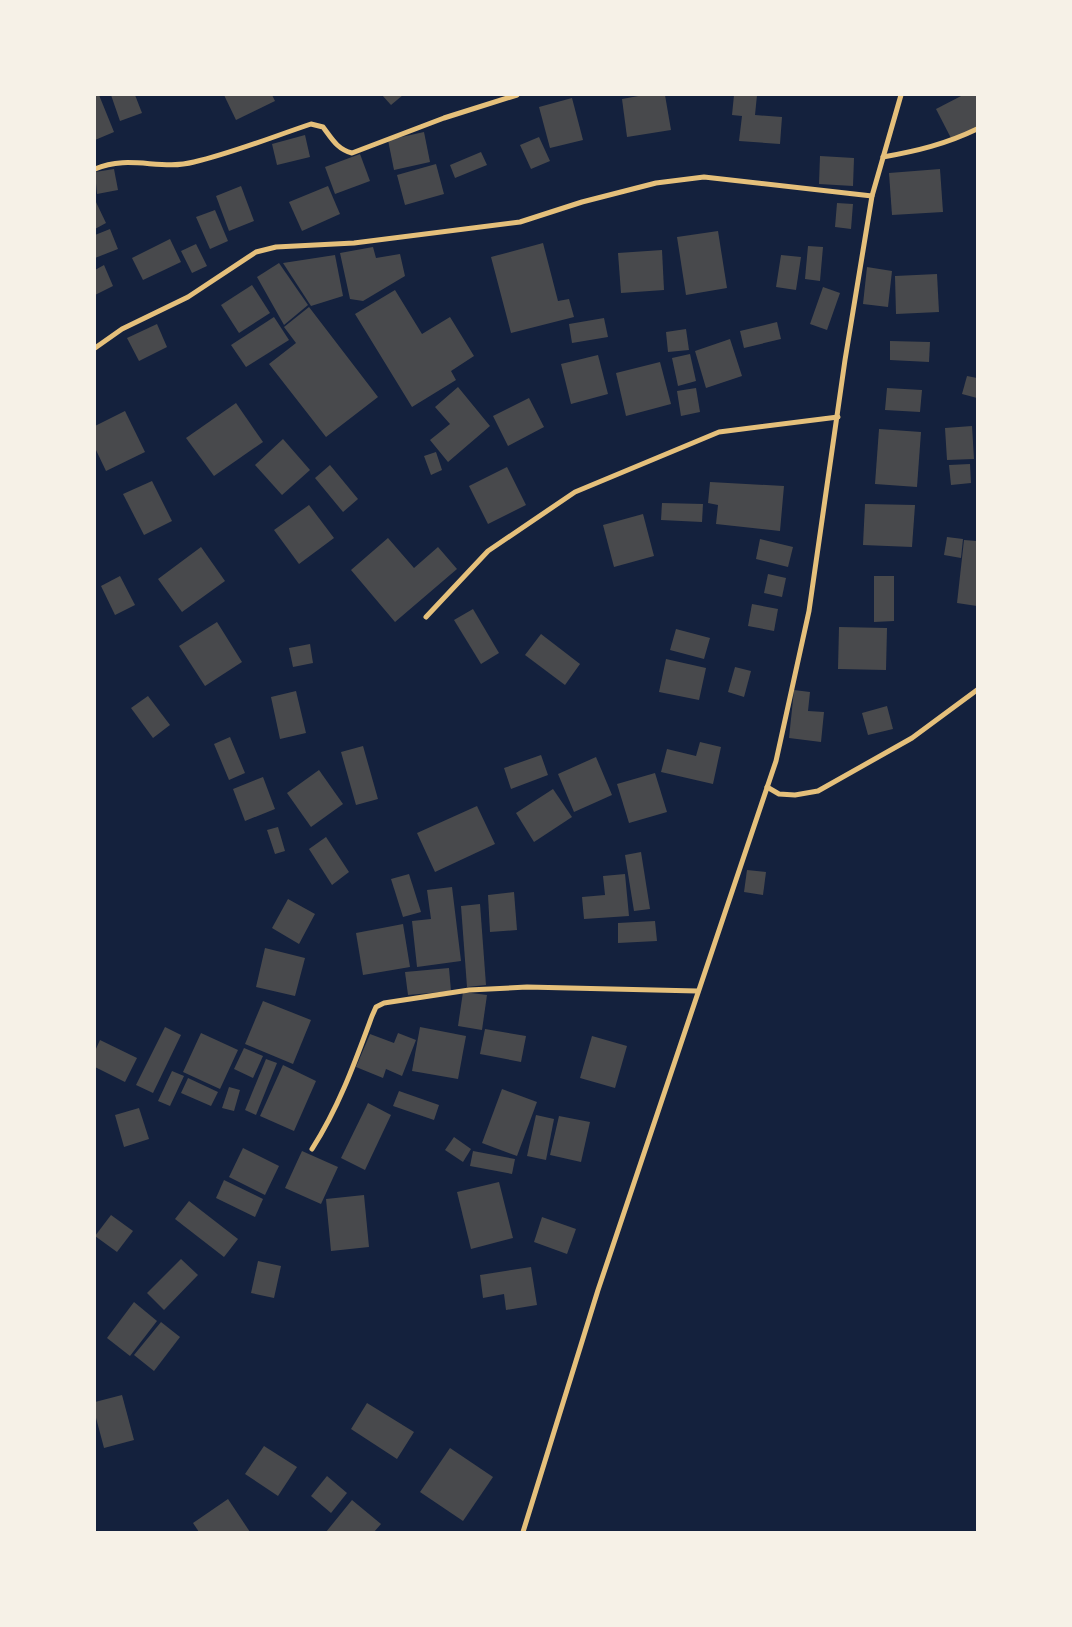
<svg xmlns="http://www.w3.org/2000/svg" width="1072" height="1627" font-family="'Archivo Narrow',sans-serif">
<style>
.building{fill:#48494c}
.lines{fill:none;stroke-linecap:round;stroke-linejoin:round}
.minor{stroke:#e5c07b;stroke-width:5}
</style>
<rect width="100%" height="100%" fill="#14213d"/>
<g class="building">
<polygon points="95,95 99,95 114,132 95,140"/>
<polygon points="111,95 135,95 142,113 120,121"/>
<polygon points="224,95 272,95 275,101 236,120"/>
<polygon points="382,95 403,95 391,105"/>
<polygon points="644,95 665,95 671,130 627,137 622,99"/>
<polygon points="734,95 757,95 755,115 782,117 780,144 739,141 742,116 732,115"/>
<polygon points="963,95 977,95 977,127 952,140 936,109"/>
<polygon points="572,98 583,140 550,148 539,107"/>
<polygon points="424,132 430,162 394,170 388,140"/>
<polygon points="305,135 310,157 277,165 272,144"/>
<polygon points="539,137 550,161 531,169 520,145"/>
<polygon points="481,152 487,165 455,178 450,165"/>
<polygon points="360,154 370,181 335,194 325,167"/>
<polygon points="820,156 854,158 853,186 819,184"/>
<polygon points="436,164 444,194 405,205 397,175"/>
<polygon points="114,169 118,190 97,194 95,172"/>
<polygon points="940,169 943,212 892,215 889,173"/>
<polygon points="241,186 254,221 229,231 216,196"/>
<polygon points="328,186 340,214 302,231 289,202"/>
<polygon points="95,200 106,223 95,229"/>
<polygon points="837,203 853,204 851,229 835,227"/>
<polygon points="215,210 228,241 210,249 196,217"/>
<polygon points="110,229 118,249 95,258 95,235"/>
<polygon points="718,231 727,288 686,295 677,237"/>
<polygon points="170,239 181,262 143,280 132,258"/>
<polygon points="543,243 558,301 569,299 574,317 511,333 491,257"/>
<polygon points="196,244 207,266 192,273 181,251"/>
<polygon points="808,246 823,247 820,281 805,279"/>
<polygon points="373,247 376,258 400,254 405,276 363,301 350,299 340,253"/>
<polygon points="662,250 664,290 621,293 618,253"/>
<polygon points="335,255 343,296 311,306 283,263"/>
<polygon points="781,255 801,257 796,290 776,287"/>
<polygon points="279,263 308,305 284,325 257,277"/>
<polygon points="104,265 113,286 95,295 95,270"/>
<polygon points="867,267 892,271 888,307 863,304"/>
<polygon points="937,274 939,312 896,314 895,276"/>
<polygon points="252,285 270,313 239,333 221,305"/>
<polygon points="823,287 840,293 827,330 810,324"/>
<polygon points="395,290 422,334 450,317 474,356 451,371 456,380 412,407 355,314"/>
<polygon points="309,307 378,397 326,437 269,364 296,343 284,327"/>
<polygon points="274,317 289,340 246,367 231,345"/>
<polygon points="604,318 608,337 572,343 569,324"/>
<polygon points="777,322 781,339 744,348 740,331"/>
<polygon points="157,324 167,347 139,361 127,338"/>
<polygon points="686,329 689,350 668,352 666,332"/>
<polygon points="730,339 742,376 706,388 695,351"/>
<polygon points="890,341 930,342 929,362 890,360"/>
<polygon points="690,354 696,381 678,386 672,358"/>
<polygon points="598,355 608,394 571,404 561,364"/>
<polygon points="660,362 671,404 626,416 616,373"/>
<polygon points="967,376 977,378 977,398 962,394"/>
<polygon points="458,387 490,426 448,462 430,440 450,424 435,407"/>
<polygon points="696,388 700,412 681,416 677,391"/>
<polygon points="887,388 922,390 920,412 885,410"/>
<polygon points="529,398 544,427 508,446 493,416"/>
<polygon points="236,403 263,442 214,476 186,438"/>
<polygon points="125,411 145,452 106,471 95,448 95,426"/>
<polygon points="972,426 974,459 947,460 945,428"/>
<polygon points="879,429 921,432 917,487 875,484"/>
<polygon points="283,439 310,470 282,495 255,465"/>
<polygon points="436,452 442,470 431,475 424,456"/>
<polygon points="970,464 971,483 951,485 949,465"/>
<polygon points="330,465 358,499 343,512 315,478"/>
<polygon points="507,467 526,505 488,524 469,486"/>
<polygon points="152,481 172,521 144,535 123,494"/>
<polygon points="710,482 784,486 780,531 716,524 718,505 708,503"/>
<polygon points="662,503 703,504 702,522 661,520"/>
<polygon points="865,504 915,505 912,547 863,545"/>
<polygon points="309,505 334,538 299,564 274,530"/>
<polygon points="643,514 654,556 614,567 603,525"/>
<polygon points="947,537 963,539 961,558 944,555"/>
<polygon points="388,538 414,568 438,547 457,569 395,622 351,570"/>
<polygon points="760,539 793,547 788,567 756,559"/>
<polygon points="964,540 977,541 977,606 957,603"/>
<polygon points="201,547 225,581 182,612 158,579"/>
<polygon points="768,574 786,578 782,597 764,593"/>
<polygon points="120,576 135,605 115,615 101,586"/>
<polygon points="874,576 894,576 894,621 874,622"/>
<polygon points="752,604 778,609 774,631 748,626"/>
<polygon points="473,609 499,653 481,664 454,620"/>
<polygon points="217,622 242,662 205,686 179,646"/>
<polygon points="839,627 887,628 886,670 838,669"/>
<polygon points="676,629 710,638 704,659 670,650"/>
<polygon points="541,634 580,664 565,685 525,655"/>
<polygon points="310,644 313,663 293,667 289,648"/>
<polygon points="666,659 706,668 699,700 659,692"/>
<polygon points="735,667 751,671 744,697 728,692"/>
<polygon points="794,690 810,692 808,711 824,712 821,742 789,738"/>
<polygon points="296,691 306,733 280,739 271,697"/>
<polygon points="148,696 170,725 153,738 131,708"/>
<polygon points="887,706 893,729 868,735 862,713"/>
<polygon points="230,737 245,773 229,780 214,744"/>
<polygon points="700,742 721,747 713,784 661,772 667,749 696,756"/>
<polygon points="363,746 378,799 356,805 341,752"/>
<polygon points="541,755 548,775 511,789 504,768"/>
<polygon points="596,757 612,795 574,812 558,774"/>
<polygon points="319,770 343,804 311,827 287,793"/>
<polygon points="655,773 667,812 629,823 617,784"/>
<polygon points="263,777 275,809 245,821 233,789"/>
<polygon points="553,789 572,817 534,842 516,813"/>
<polygon points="477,806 495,844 435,872 417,833"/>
<polygon points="278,827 285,851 275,854 267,830"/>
<polygon points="326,837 349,872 332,885 309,849"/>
<polygon points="641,852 650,909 634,911 625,855"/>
<polygon points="747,870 766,872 763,895 744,892"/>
<polygon points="409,874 421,912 403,917 391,879"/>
<polygon points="625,874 629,916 584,919 582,897 605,895 603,876"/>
<polygon points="452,887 461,961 417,967 412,921 431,919 427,890"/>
<polygon points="514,892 517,930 490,932 488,895"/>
<polygon points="288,899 315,914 299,944 272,928"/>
<polygon points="480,904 486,985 467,987 461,906"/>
<polygon points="655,921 657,941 618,943 618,923"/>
<polygon points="403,924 410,967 363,975 356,933"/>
<polygon points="265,948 305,958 295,996 256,987"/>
<polygon points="449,968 451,991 408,995 405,972"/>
<polygon points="463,992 487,995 482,1030 458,1026"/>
<polygon points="263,1001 311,1020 293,1064 245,1044"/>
<polygon points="165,1027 181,1035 153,1093 136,1085"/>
<polygon points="420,1027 466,1036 458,1079 412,1071"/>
<polygon points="485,1029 526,1036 521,1062 480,1054"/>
<polygon points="201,1033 238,1050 220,1089 183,1072"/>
<polygon points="398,1033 416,1040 402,1076 386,1069 383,1078 356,1067 370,1034 394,1043"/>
<polygon points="592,1036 627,1046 615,1088 580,1078"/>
<polygon points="100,1040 137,1058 125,1082 95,1067 95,1051"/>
<polygon points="244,1048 263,1056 253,1078 234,1069"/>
<polygon points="266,1059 277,1063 256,1115 245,1110"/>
<polygon points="283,1065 316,1081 294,1131 260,1116"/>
<polygon points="172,1071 184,1076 170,1106 158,1101"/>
<polygon points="188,1078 218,1092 211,1106 181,1093"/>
<polygon points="229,1087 240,1090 234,1111 222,1108"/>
<polygon points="502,1089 537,1102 517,1156 482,1143"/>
<polygon points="399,1091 439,1105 434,1120 393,1106"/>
<polygon points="368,1103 391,1115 365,1170 341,1158"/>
<polygon points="139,1108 149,1139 124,1147 115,1115"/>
<polygon points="536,1115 554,1119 546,1160 527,1156"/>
<polygon points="559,1116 590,1122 581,1162 550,1155"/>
<polygon points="454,1137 471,1149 463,1162 445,1150"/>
<polygon points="243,1148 279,1166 265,1195 229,1177"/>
<polygon points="302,1151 338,1167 321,1204 285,1188"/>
<polygon points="473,1151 515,1159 512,1174 470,1166"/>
<polygon points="224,1180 263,1199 255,1217 216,1198"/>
<polygon points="499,1182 513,1238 471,1249 457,1192"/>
<polygon points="364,1195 369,1247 331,1251 326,1199"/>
<polygon points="189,1201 238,1239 224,1257 175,1219"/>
<polygon points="111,1215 133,1231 117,1252 95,1236"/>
<polygon points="542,1217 576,1229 567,1254 534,1242"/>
<polygon points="181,1259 198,1275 164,1310 147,1293"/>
<polygon points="258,1261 281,1266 274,1298 251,1293"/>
<polygon points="531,1267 537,1305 506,1310 504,1294 483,1298 480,1275"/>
<polygon points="134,1302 157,1321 130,1356 107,1338"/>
<polygon points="161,1322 180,1337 154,1371 134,1355"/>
<polygon points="122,1395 134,1440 104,1448 95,1414 95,1402"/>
<polygon points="367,1403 414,1432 397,1459 351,1429"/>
<polygon points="264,1446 297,1467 278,1496 245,1474"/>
<polygon points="450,1448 493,1477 463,1521 420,1492"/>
<polygon points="327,1476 347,1493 331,1513 311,1496"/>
<polygon points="228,1499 250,1532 199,1532 193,1523"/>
<polygon points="352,1500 381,1524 374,1532 326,1532"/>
</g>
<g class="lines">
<g class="minor">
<path d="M883,157C917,151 946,144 977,129"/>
<path d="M95,169C129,154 160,171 194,162C233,153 272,137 311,124L323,127C332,139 337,149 352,153L444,118L517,95"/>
<polyline points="95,348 122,329 188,297 256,252 276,247 354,243 520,222 582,202 656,183 704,177 872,196"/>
<polyline points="426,617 488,551 575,492 719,432 838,417"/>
<polyline points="767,787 779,794 795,795 818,791 912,738 977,690"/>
<path d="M312,1149C339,1107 355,1062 372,1016L376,1007L384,1003L469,990L527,987L697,991"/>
<polyline points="523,1532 598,1290 776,761 809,611 845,360 872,196 901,95"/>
</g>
</g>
<rect width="1072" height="1627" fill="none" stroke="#f6f1e7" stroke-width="192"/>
</svg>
